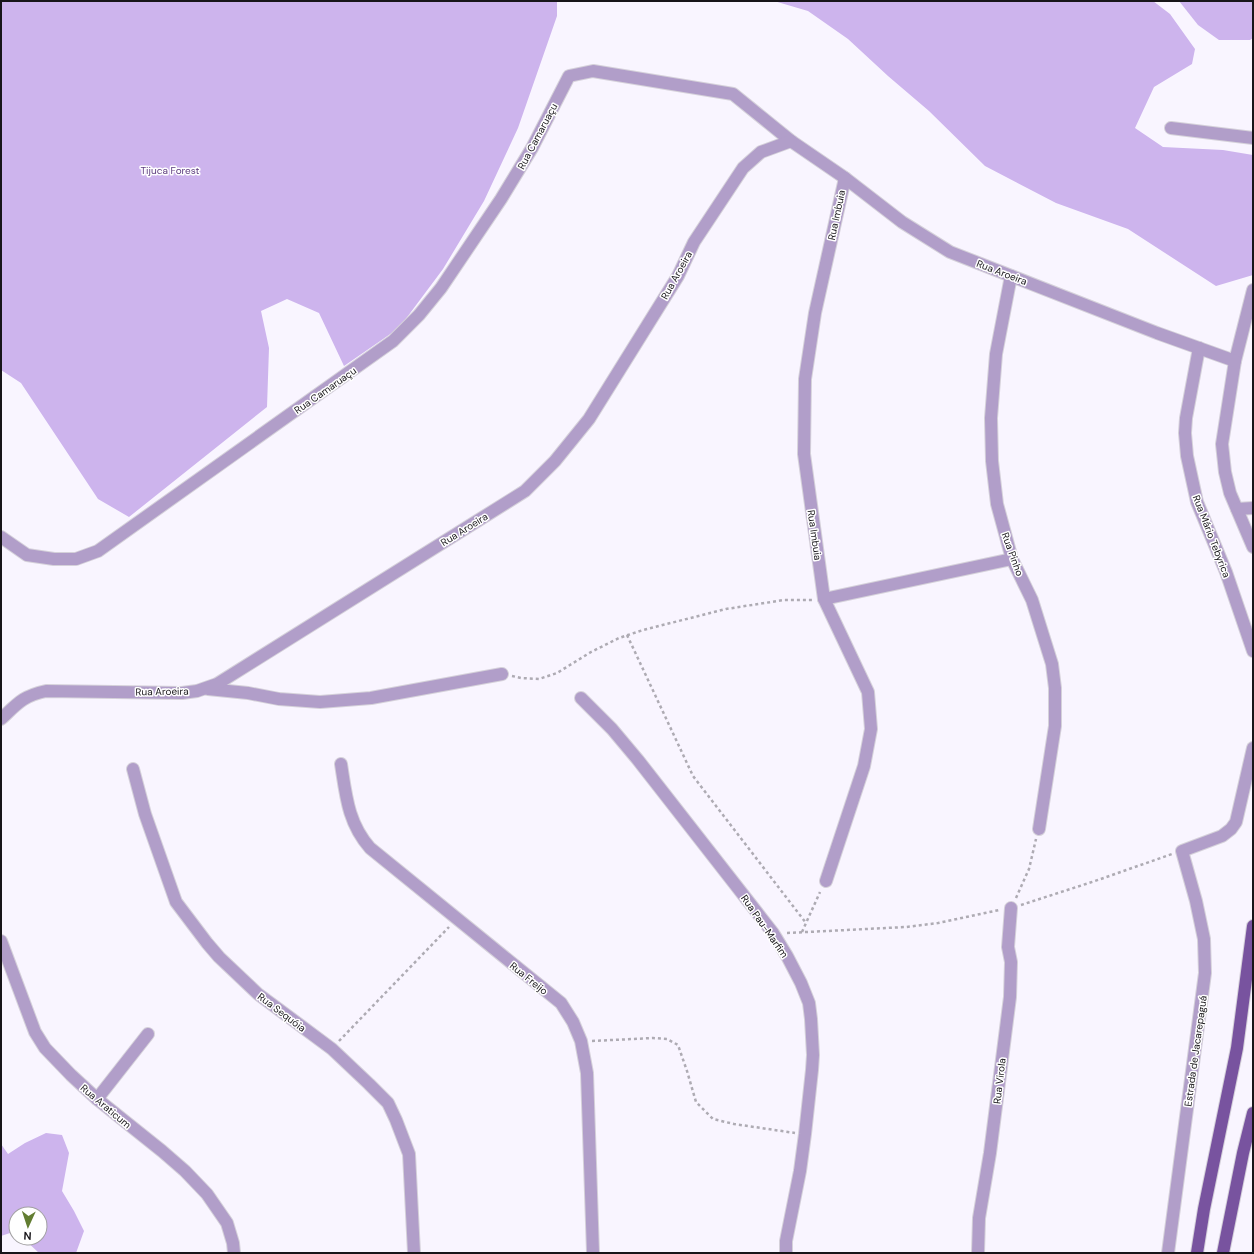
<svg xmlns="http://www.w3.org/2000/svg" width="1254" height="1254" font-family="'DM Sans',sans-serif">
<style>
.forest{fill:#cdb4ed}
.lines{fill:none;stroke-linecap:round;stroke-linejoin:round}
.minor-casing{stroke:#d5d1da;stroke-width:14}
.major-casing{stroke:#d5d1da;stroke-width:14}
.path{stroke:#aeabb3;stroke-width:2.5;stroke-dasharray:3 3;stroke-linecap:butt}
.minor{stroke:#b19ec9;stroke-width:12}
.major{stroke:#78539f;stroke-width:12}
.labels{text-anchor:middle;stroke-width:3;stroke-linejoin:round;paint-order:stroke}
.street-label{font-size:10px;fill:#171519;stroke:#fff}
.park-label{font-size:10px;fill:#5b3a7d;stroke:#fff}
</style>
<rect width="100%" height="100%" fill="#f9f5ff"/>
<g class="forest">
<polygon points="1,1 557,1 557,16 518,128 484,201 443,269 399,328 344,366 319,313 287,299 261,311 269,348 267,407 129,517 98,499 21,383 1,370"/>
<polygon points="774,1 1153,1 1170,14 1195,49 1192,64 1154,87 1135,128 1163,147 1223,150 1253,155 1253,275 1216,286 1128,229 1056,203 985,166 929,111 888,76 848,39 808,11"/>
<polygon points="1179,1 1253,1 1253,38 1250,40 1219,40 1198,25"/>
<polygon points="46,1133 62,1135 69,1153 62,1191 74,1211 84,1231 76,1253 39,1253 23,1238 40,1238 40,1214 16,1214 16,1231 1,1236 1,1144 8,1154 25,1143"/>
</g>
<g class="lines">
<g class="minor-casing">
<g id="minor">
<polyline points="1171,128 1253,138"/>
<polyline points="1011,276 996,354 991,418 992,461 997,504 1012,559 1032,600 1052,664 1055,688 1055,726 1039,829"/>
<polyline points="1253,290 1235,361 1222,444 1225,472 1230,493 1253,547"/>
<polyline points="1199,348 1186,418 1185,433 1187,456 1197,502 1226,572 1253,651"/>
<polyline points="1237,509 1253,508"/>
<polyline points="1,537 27,555 54,559 76,559 98,551 393,341 419,315 441,288 501,199 532,148 569,76 593,71 733,94 791,141 845,178 902,222 950,252 1157,333 1235,361"/>
<polyline points="824,599 1012,559"/>
<polyline points="208,689 248,693 279,699 320,702 371,698 502,674"/>
<polyline points="581,698 612,729 638,760 773,933 787,956 801,983 809,1003 811,1019 813,1055 812,1070 805,1134 800,1171 786,1241 786,1253"/>
<path d="M1,719C18,703 23,696 46,691L182,693L197,691L217,684L525,491L555,461L589,419L678,276L694,242L743,168L761,152L791,141"/>
<path d="M341,764C346,796 348,823 370,848L561,1003L573,1022L581,1041L587,1073L593,1253"/>
<polyline points="133,769 145,814 176,902 207,943 219,957 258,994 332,1049 369,1084 388,1103 396,1120 409,1154 414,1253"/>
<polyline points="826,881 864,766 871,729 868,692 824,599 804,454 805,379 815,313 845,178"/>
<polyline points="1,941 35,1032 45,1048 71,1075 97,1099 162,1151 185,1171 207,1194 227,1223 233,1243 234,1253"/>
<polyline points="97,1099 148,1034"/>
<polyline points="978,1253 979,1218 990,1153 1010,997 1011,962 1008,947 1011,908"/>
<polyline points="1168,1253 1205,973 1204,939 1196,901 1182,851 1222,836 1231,829 1236,822 1253,748"/>
</g>
</g>
<g class="major-casing">
<g id="major">
<polyline points="1197,1253 1204,1209 1237,1048 1253,926"/>
<polyline points="1223,1253 1243,1153 1253,1113"/>
</g>
</g>
<g class="path">
<polyline points="627,635 693,776 806,923"/>
<polyline points="512,676 521,678 539,679 557,673 591,652 619,638 643,630 726,609 784,600 812,600"/>
<polyline points="1016,898 1029,869 1036,839"/>
<polyline points="1021,905 1095,881 1172,854"/>
<polyline points="802,932 820,892"/>
<polyline points="787,933 906,927 938,923 999,910"/>
<polyline points="339,1041 449,927"/>
<polyline points="592,1041 653,1038 667,1039 678,1045 687,1071 696,1102 713,1119 734,1124 795,1133"/>
</g>
<use href="#minor" class="minor"/>
<use href="#major" class="major"/>
</g>
<g class="labels">
<g class="street-label">
<text transform="translate(537 136) rotate(-62)" y="4">Rua Camaruaçu</text>
<text transform="translate(836 215) rotate(-78)" y="4">Rua Imbuia</text>
<text transform="translate(1002 272) rotate(21)" y="4">Rua Aroeira</text>
<text transform="translate(676 275) rotate(-61)" y="4">Rua Aroeira</text>
<text transform="translate(325 390) rotate(-35)" y="4">Rua Camaruaçu</text>
<text transform="translate(464 529) rotate(-32)" y="4">Rua Aroeira</text>
<text transform="translate(815 535) rotate(82)" y="4">Rua Imbuia</text>
<text transform="translate(1212 536) rotate(69)" y="4">Rua Mário Tebyrica</text>
<text transform="translate(1013 554) rotate(70)" y="4">Rua Pinho</text>
<text transform="translate(162 691) rotate(-1)" y="4">Rua Aroeira</text>
<text transform="translate(765 926) rotate(55)" y="4">Rua Pau-Marfim</text>
<text transform="translate(529 978) rotate(39)" y="4">Rua Freijo</text>
<text transform="translate(282 1012) rotate(37)" y="4">Rua Sequóia</text>
<text transform="translate(1195 1051) rotate(-82)" y="4">Estrada de Jacarepaguá</text>
<text transform="translate(999 1081) rotate(-83)" y="4">Rua Virola</text>
<text transform="translate(106 1106) rotate(40)" y="4">Rua Araticum</text>
</g>
<g class="park-label">
<text x="170" y="174">Tijuca Forest</text>
</g>
</g>
<rect width="1254" height="1254" fill="none" stroke="#171519" stroke-width="4"/>
<g transform="translate(28 1226) rotate(183)"><circle r="19" fill="#ffffff" stroke="#a2a1a3"/>
<path d="M0-3L7 15L0 10L-7 15Z" fill="#627d31"/>
<text y="-6" font-size="11" font-weight="bold" text-anchor="middle" fill="#171519">N</text>
</g>
</svg>
